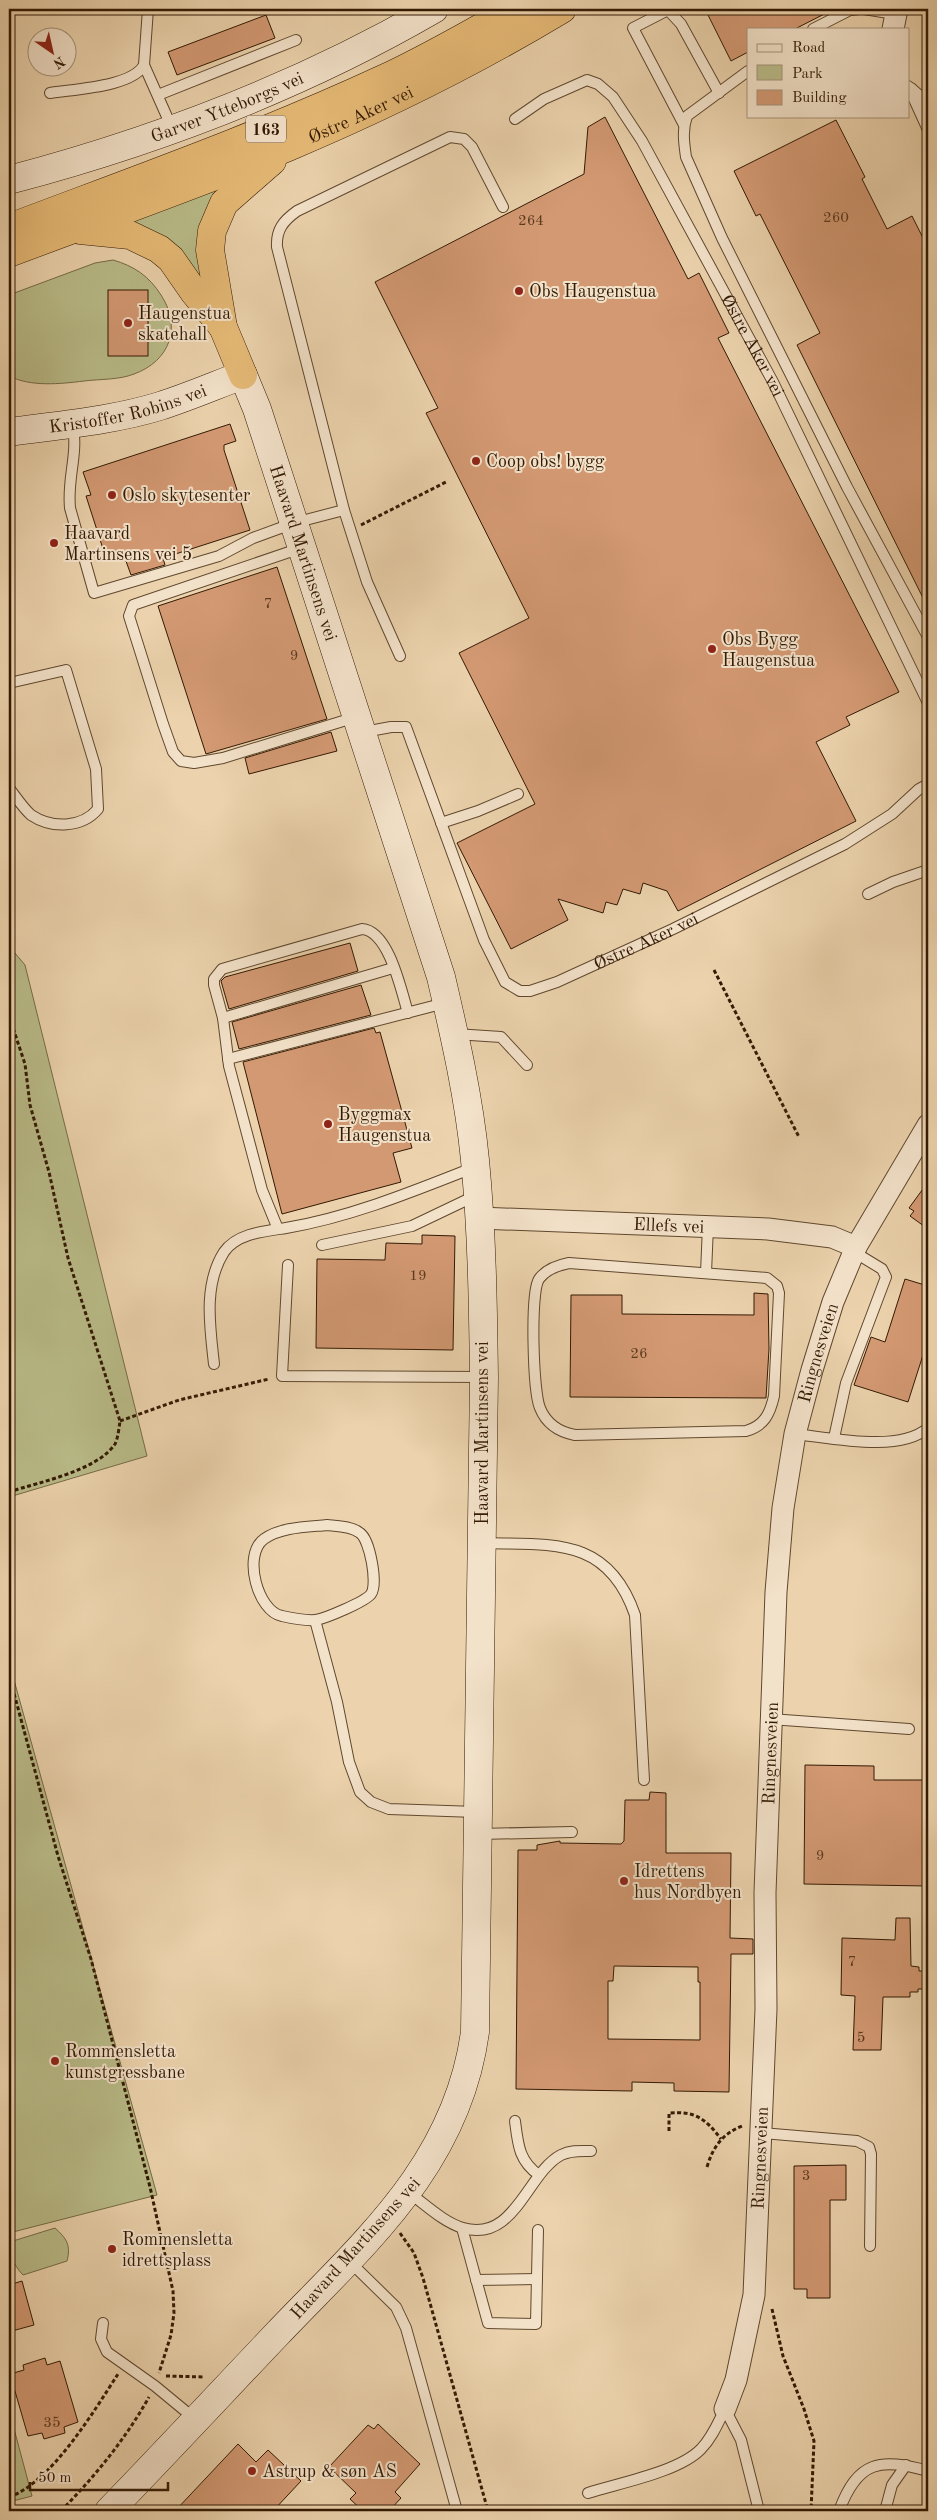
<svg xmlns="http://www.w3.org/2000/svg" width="937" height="2520" font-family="'Old Standard TT',serif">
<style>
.green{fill:#b9bc89;stroke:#766a46}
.building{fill:#d39973;stroke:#321903;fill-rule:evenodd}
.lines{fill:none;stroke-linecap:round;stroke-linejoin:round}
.lane-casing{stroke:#60482e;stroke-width:12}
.street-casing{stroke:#60482e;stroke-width:23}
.secondary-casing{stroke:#321903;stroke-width:29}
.highway-casing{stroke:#321903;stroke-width:29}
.path{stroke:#321903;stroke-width:3;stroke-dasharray:4 2.5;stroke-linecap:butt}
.lane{stroke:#f3e2ca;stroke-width:10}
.street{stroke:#f3e2ca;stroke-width:21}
.secondary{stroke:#f3e2ca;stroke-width:28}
.highway{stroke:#e6ba76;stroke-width:28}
.poi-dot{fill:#8f2418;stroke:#f3e2ca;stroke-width:2}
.labels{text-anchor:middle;stroke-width:4;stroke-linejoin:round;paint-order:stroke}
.number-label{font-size:15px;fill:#5a391f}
.shield{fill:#f3e2ca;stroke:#6c553f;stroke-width:1}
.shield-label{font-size:16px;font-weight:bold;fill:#321903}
.street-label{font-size:18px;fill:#321903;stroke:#f3e2ca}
.poi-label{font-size:18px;fill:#321903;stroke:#f3e2ca;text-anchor:start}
</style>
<rect width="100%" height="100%" fill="#ecd3ad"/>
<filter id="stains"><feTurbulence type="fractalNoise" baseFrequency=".004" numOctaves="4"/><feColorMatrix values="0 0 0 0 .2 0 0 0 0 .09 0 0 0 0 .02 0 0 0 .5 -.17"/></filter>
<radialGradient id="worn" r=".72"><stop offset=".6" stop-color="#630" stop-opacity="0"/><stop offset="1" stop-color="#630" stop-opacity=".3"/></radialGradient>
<g class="green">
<polygon points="229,181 204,286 122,224"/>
<path d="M113,260C134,266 149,276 161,295C182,327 170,361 134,374C119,380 100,379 84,381C60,384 31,387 9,376V295L95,263Z"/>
<polygon points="9,946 25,965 147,1456 9,1497"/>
<polygon points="9,1662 157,2195 9,2233"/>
<path d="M55,2228C67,2239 71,2245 67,2261L23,2275C12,2263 11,2257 13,2241Z"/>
<polygon points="9,2410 32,2496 9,2502"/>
</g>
<g class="building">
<polygon points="705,9 834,9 795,29 748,29 748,52 731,61"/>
<polygon points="266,15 275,38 177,75 168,52"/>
<polygon points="605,117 688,279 699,273 729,333 718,338 899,692 846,717 850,725 816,742 856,821 678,911 667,891 643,883 640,894 623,889 617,905 606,902 603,913 558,899 568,920 511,949 457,843 535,804 459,653 529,618 426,413 438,408 375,282 584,174 588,127"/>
<polygon points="836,120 865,177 862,179 887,229 912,216 928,248 928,608 797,345 820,333 760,214 756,216 734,171"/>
<rect x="108" y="290" width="40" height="66"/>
<polygon points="230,424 236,441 224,445 224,450 250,530 163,558 165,565 131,575 122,550 105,555 86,496 91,495 83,472"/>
<polygon points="277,567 327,719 206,754 158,606"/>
<polygon points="331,732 337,751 249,774 245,758"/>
<polygon points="350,943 358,971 229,1009 221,981 225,977"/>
<polygon points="361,985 371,1015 239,1049 232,1022"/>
<polygon points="374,1028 376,1033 380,1032 412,1148 393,1153 401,1182 282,1214 243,1062"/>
<polygon points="928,1182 928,1229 910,1216 914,1211 909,1208"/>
<polygon points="422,1235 455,1236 453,1350 316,1348 317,1259 385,1260 386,1243 422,1244"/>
<polygon points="905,1279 928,1286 928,1357 923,1355 908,1402 854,1385 871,1337 885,1342"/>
<polygon points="754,1293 768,1294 769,1349 766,1398 570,1397 571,1295 622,1295 622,1314 754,1315"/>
<polygon points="805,1765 874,1766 874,1780 928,1780 928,1886 804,1884"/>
<path d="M650,1792L666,1793V1853H731L730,1938L753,1939V1954H731L729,2092L674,2091V2083L632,2082V2091L516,2089L518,1850H537V1845L560,1841V1843L621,1844L624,1841L625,1800H649ZM614,1966L698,1967V1982H700V2040L608,2039V1981H613Z"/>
<polygon points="896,1918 910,1918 911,1966 919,1967 919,1971 925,1971 925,1989 918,1989 918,1992 910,1992 910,1997 883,1997 881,2050 853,2050 855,1996 841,1995 842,1938 895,1940"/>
<polygon points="846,2165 846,2200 830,2200 830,2298 807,2298 807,2289 794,2289 794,2166"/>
<polygon points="22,2281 34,2325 12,2331 9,2320 9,2285"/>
<polygon points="45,2358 47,2365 60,2361 78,2422 64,2427 65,2433 44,2439 42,2433 28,2436 10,2374 24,2370 23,2365"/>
<polygon points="378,2424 420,2464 395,2492 401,2498 389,2511 363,2511 350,2499 356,2493 329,2467 368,2425 374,2429"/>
<polygon points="238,2444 256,2462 268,2450 301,2481 273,2511 175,2511"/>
</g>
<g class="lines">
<g class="lane-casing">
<g id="lane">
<polyline points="864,9 895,14"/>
<polyline points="813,29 850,10 859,9"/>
<polyline points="144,65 172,128"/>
<path d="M748,71L687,116C682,130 684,143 686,157L722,238L847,487L928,637"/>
<polyline points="908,86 928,130"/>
<polyline points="911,88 928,103"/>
<path d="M50,93C74,89 132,87 144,65L148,9"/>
<polyline points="158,95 296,40"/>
<path id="s1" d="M515,119L544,99L587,80L598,84L613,97L642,141L773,382L928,703"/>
<polyline points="684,125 633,28 668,10 681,24 719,93"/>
<path d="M73,425C78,456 67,478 70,508L94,593L219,556L253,538L294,523L344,510"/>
<polyline points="301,548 133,605 129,616 163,724 173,752 181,761 194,763 223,758 356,717"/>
<path d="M400,656L367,582L344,510L277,247C276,230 283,221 297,211L450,137L464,139L472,147L503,207"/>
<path d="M9,683L66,670L96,769L98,809C82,828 52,829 31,815C23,808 16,797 9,788"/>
<path id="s2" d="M364,732L391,727H406L484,940L505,982L520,991H530L557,982L673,929L845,844L892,814L919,789L928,784"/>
<polyline points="441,823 478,811 518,794"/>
<polyline points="868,894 893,882 928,870"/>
<polyline points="223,1018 393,968"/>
<polyline points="455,1034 501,1037 527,1065"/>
<polyline points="228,1059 445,1003"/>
<path d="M278,1229L262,1190L229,1066L223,1018L214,985V979L222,969L362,929C389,931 401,990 408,1013"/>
<polyline points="322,1245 412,1226 477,1195"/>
<path d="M569,1263L767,1278L777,1286L779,1293L774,1396C770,1414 764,1426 746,1431L575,1435C559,1432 546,1423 540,1408C533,1392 530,1292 539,1279C546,1269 559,1265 569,1263Z"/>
<polyline points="288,1265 282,1376 483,1377"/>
<polyline points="706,1273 708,1226"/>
<path d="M214,1364C210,1327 203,1285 224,1252C237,1233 266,1231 286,1228C351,1217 414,1191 475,1167"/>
<path d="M795,1434C832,1438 899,1453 928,1428"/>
<polyline points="834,1438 846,1383 886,1277 882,1269 854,1252"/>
<path d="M327,1525C337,1526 352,1526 360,1533C370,1540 378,1584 371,1594C365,1602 326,1618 316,1620C306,1621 291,1618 282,1616C258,1612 242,1555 264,1539C281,1527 307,1527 327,1525Z"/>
<path d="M482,1543C552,1545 608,1536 635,1615L644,1780"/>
<polyline points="315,1620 337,1702 349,1762 360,1792 371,1802 389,1809 476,1812"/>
<polyline points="770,1719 909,1729"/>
<polyline points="479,1834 572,1832"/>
<path d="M515,2121C518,2145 519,2161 539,2175"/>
<polyline points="761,2133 857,2141 869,2147 871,2154 870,2246"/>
<path d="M408,2192C425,2204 443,2222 463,2228C515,2243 527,2173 561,2155C571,2150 581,2151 591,2151"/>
<polyline points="462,2228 488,2323 536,2324 538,2230"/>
<polyline points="349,2261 396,2307 406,2328 457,2511"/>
<polyline points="476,2280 537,2279"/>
<polyline points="103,2323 101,2339 107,2352 155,2386 195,2419"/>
<polyline points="725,2409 741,2440 759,2511"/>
<path d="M588,2493C619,2483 679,2472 701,2449C712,2438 718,2423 725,2409"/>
<path d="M839,2511C858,2460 880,2458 928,2471"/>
<polyline points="885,2511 892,2485 906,2465"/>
</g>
</g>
<g class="street-casing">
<g id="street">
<polyline points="893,29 897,9"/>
<path id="s3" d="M479,1218L768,1229L832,1237L856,1247"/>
<path id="s4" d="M725,2409L736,2380L754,2295L766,2009L765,1893L776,1592L783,1508L795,1434L812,1370L833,1302L856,1247L928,1125"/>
</g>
</g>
<g class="secondary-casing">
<g id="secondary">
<path id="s5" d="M9,180C157,141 301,86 434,9"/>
<path id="s6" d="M9,432C60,425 111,421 160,406C188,397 216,385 243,375L257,409L441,977C455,1037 469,1098 475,1160C482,1232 483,1305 484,1377L475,2032C457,2164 365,2242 278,2333C222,2392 166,2452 109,2511"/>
</g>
</g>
<g class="highway-casing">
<g id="highway">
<path d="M9,228C133,181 260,136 381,80C427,59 470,34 514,9"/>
<polyline points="80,230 130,235 159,249 171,259 194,292 223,327"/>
<path id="s7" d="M9,253C102,218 196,185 288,147C383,107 474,62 562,9"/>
<polyline points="243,375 223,327 210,250 212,231 224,203 272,161"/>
</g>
</g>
<g class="path">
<polyline points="588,10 595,9"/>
<polyline points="361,525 446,482"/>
<polyline points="714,970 799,1137"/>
<path d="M9,1016L25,1064L30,1105L49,1172L68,1258L120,1421C119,1428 118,1438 115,1444C97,1471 39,1482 9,1492"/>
<polyline points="120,1421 179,1400 269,1379"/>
<polyline points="9,1675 58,1856 91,1959 150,2187 173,2291 174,2313 171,2335 159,2373"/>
<path d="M669,2131V2113C695,2111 705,2118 721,2139"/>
<path d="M707,2167C713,2147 722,2134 742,2126"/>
<polyline points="400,2233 414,2253 423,2278 488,2511"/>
<polyline points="772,2309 783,2356 804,2409 814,2441 811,2511"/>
<polyline points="166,2376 204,2377"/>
<path d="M9,2497C51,2483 94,2411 118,2374"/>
<path d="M61,2511C95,2476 125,2440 149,2397"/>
</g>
<use href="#lane" class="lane"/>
<use href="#street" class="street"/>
<use href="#secondary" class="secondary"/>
<use href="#highway" class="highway"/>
</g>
<g class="poi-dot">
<circle cx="519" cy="291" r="5"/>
<circle cx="128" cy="323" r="5"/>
<circle cx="476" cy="461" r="5"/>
<circle cx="112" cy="495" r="5"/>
<circle cx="54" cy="543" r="5"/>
<circle cx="712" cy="649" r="5"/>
<circle cx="328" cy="1124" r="5"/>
<circle cx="624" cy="1881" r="5"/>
<circle cx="55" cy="2061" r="5"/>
<circle cx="112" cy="2249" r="5"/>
<circle cx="252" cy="2471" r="5"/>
</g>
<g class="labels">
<g class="number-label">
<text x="836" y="222">260</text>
<text x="531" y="225">264</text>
<text x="268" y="608">7</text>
<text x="294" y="660">9</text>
<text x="418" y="1280">19</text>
<text x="639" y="1358">26</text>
<text x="820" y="1860">9</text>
<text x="852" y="1966">7</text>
<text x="861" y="2042">5</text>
<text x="806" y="2180">3</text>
<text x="52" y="2427">35</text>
</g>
<rect class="shield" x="246" y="115.5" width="40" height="27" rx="4"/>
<g class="shield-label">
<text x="266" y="135">163</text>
</g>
<g class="street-label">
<text dy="6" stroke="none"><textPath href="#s5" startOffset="230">Garver Ytteborgs vei</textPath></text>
<text dy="6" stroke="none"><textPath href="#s7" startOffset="378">Østre Aker vei</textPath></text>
<text dy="6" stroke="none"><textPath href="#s1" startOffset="399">Østre Aker vei</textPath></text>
<text dy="6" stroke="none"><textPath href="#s6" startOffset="121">Kristoffer Robins vei</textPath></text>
<text dy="6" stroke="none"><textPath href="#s6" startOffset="430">Haavard Martinsens vei</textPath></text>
<text dy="6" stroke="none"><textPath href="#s2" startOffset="470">Østre Aker vei</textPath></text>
<text dy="6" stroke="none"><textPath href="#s3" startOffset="190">Ellefs vei</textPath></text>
<text dy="6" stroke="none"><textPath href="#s4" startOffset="1065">Ringnesveien</textPath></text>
<text transform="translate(482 1433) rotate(-90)" y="6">Haavard Martinsens vei</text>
<text dy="6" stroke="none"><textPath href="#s4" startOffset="660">Ringnesveien</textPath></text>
<text dy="6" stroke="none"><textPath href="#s4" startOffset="255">Ringnesveien</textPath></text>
<text transform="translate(355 2248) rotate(-48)" y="6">Haavard Martinsens vei</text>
</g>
<g class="poi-label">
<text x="529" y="297">Obs Haugenstua</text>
<text x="138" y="319">Haugenstua<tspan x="138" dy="21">skatehall</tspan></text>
<text x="486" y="467">Coop obs! bygg</text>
<text x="122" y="501">Oslo skytesenter</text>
<text x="64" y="539">Haavard<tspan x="64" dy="21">Martinsens vei 5</tspan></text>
<text x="722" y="645">Obs Bygg<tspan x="722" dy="21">Haugenstua</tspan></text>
<text x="338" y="1120">Byggmax<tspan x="338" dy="21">Haugenstua</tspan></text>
<text x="634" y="1877">Idrettens<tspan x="634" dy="21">hus Nordbyen</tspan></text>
<text x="65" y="2057">Rommensletta<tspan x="65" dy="21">kunstgressbane</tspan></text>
<text x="122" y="2245">Rommensletta<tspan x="122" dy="21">idrettsplass</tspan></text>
<text x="262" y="2477">Astrup &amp; søn AS</text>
</g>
</g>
<rect width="937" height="2520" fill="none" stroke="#ecd3ad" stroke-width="30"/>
<rect x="10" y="10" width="917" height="2500" fill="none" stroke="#321903" stroke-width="2.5"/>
<rect x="15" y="15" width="907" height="2490" fill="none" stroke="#321903"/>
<rect x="747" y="28" width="162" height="90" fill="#f3e2ca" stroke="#a6927a"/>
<rect x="757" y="44" width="25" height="8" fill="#f3e2ca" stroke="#a6927a"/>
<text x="792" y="52" font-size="15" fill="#321903">Road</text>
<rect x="757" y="65" width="25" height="15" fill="#b9bc89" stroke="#a6927a"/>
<text x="792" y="78" font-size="15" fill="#321903">Park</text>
<rect x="757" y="90" width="25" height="15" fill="#d39973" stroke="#a6927a"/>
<text x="792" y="102" font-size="15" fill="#321903">Building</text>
<g transform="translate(52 52) rotate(146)"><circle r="24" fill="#f3e2ca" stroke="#a6927a"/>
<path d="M0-4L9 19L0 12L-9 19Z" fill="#8f2418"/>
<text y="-8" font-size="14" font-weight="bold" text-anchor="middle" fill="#321903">N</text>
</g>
<path d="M30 2482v8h138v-8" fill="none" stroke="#321903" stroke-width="2.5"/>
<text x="38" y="2482" font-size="15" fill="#321903" stroke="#f3e2ca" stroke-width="4" paint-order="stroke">50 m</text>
<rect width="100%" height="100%" filter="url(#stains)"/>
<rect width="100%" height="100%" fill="url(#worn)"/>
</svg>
